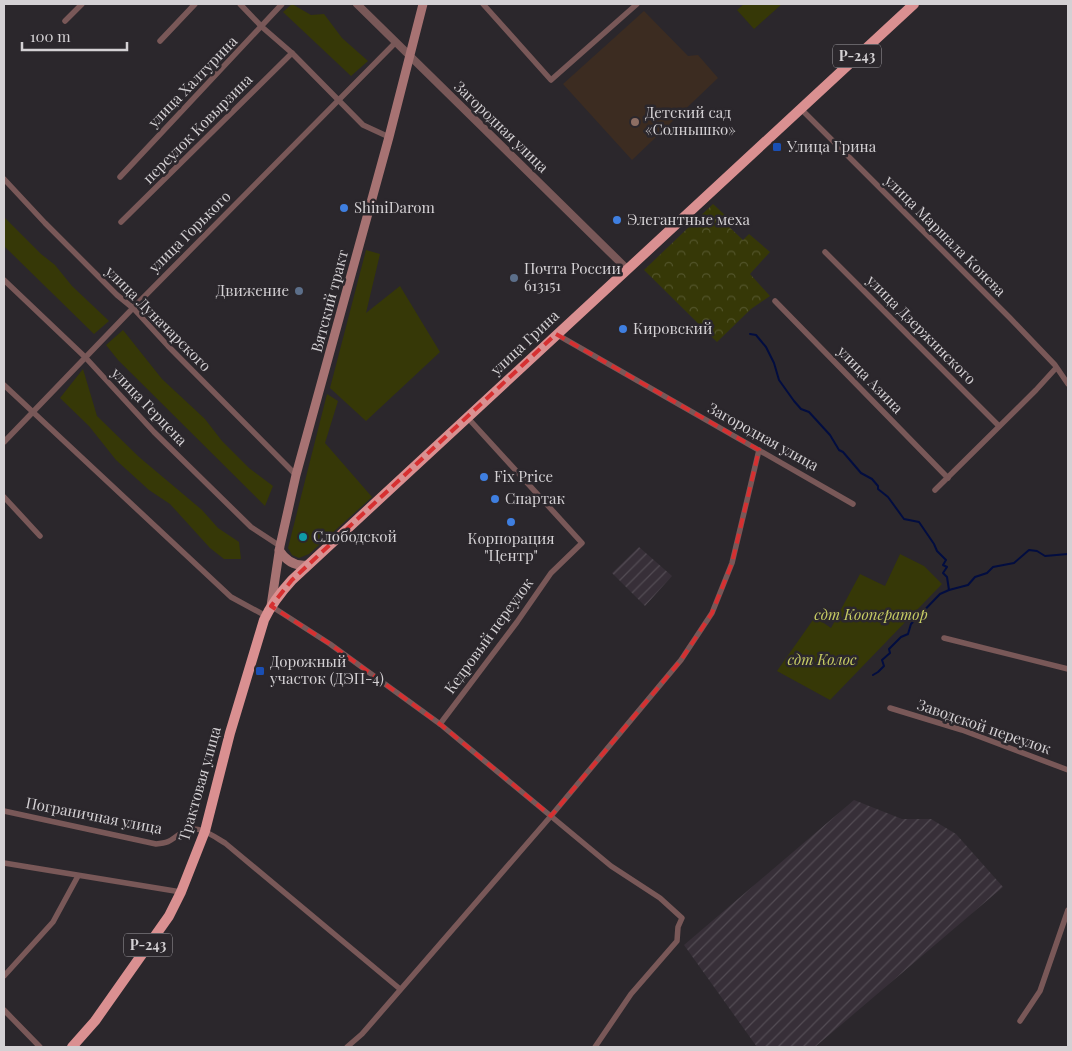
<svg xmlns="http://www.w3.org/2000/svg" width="1072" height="1051" font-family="'Playfair Display',serif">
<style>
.industrial{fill:url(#industrial-furrows)}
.education{fill:#3c2c21}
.green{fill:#363807}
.forest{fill:url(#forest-crowns)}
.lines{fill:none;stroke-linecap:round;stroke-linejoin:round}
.stream{stroke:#020d40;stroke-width:2}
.minor{stroke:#795858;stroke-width:5.5}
.tertiary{stroke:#795858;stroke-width:8}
.secondary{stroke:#a77373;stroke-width:9}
.trunk{stroke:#da9091;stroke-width:10}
.marked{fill:none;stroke:#d63031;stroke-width:4;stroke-dasharray:10 6;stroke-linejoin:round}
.education-dot{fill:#8d6e63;stroke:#2b272c;stroke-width:2}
.transit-dot{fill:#1a4fb4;stroke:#2b272c;stroke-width:2}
.shop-dot{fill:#3f7fe0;stroke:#2b272c;stroke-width:2}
.service-dot{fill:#5c6f8a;stroke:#2b272c;stroke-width:2}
.culture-dot{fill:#0f9aa8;stroke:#2b272c;stroke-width:2}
.labels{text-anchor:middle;stroke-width:5;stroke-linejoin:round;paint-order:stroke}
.shield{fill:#2b272c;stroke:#a19ea2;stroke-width:1}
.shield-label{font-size:14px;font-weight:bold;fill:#d4d1d4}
.street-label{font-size:15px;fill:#d4d1d4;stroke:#2b272c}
.poi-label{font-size:15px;fill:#d4d1d4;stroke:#2b272c;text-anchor:start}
.park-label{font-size:15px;font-style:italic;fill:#c7cc64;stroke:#2b272c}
</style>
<defs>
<pattern id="industrial-furrows" width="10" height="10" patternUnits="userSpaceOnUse" patternTransform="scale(1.25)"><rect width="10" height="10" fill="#372f38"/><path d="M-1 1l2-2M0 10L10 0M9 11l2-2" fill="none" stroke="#534c54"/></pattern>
<pattern id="forest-crowns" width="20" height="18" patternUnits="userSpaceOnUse" patternTransform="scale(1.25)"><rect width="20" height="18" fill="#363807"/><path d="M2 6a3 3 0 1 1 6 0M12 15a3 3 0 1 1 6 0" fill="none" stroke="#52542a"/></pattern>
</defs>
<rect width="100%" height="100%" fill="#2b272c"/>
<g class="industrial">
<polygon points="639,547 672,576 645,606 612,573"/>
<polygon points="854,800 902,819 931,819 956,834 1003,887 815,1047 757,1047 684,945"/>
</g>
<polygon class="education" points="644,11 688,56 698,55 718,78 632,160 563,84"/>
<g class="green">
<polygon points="292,4 311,15 324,14 342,38 368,61 351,76 283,12"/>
<polygon points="744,4 782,4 754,29 737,10"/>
<polygon points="4,217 41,254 55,265 72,286 109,321 94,334 4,246"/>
<polygon points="366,250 380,254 366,313 400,286 440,352 366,421 330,388"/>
<polygon points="123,330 162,379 205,419 222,441 249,468 273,486 265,506 118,360 106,345"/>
<polygon points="83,369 97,416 139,457 202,510 218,528 239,542 241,559 224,559 210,548 170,504 149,490 116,460 89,426 60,398"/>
<polygon points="327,394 338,401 325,443 372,497 309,554 299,558 292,555 288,548"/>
<polygon points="900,554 924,566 942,584 830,700 777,671 815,617 831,628 860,574 885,586"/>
</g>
<polygon class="forest" points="713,204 726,216 723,221 743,240 749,234 770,252 750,274 770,296 751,309 717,342 644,270"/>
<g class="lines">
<g class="stream">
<polyline points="750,334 756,335 766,347 774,363 779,380 794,401 801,409 809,412 830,435 839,450 843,452 861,473 872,479 878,486 878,489 888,497 904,519 919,522 934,544 937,551 946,560 943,565 947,567 943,573 947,577 949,590"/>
<polyline points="873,675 878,672 884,666 882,660 890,653 889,649 901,637 908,634 911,624 940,594 949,590 968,585 975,577 987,573 993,567 1014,563 1029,550 1037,551 1045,556 1068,554"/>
</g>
<g class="minor">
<polyline points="240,4 262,27 292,53 363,125 389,137"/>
<polyline points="483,4 551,80 637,4"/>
<polyline points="65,21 82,4"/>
<polyline points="160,41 195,4"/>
<polyline points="800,108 1010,318 1055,365 1068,384"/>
<polyline points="120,177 282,4"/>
<polyline points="4,179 45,223 117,295 133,308 168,346 296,475"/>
<polyline points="121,222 292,53"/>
<polyline points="825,252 999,426"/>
<polyline points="4,280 85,357 154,432 251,527 280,546"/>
<polyline points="775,301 948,478"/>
<polyline points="556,334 853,504"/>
<polyline points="4,385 231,597 266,616"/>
<polyline points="4,442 133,308 396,42"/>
<polyline points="935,490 1036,390 1056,368"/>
<polyline points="4,497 40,536"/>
<polyline points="271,606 330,644 440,724 611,866 660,898 682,918 678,927 677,941 631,994 595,1047"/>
<polyline points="944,638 1068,669"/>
<polyline points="890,708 962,730 1068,770"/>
<polyline points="440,724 517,622 551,573 582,543 467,417"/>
<path d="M4,811L156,844C174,842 170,839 185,831C198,824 213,836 225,843L400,989"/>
<polyline points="4,863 181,892"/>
<polyline points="4,976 53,922 78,876"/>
<polyline points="4,1010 40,1047"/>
<polyline points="1020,1021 1040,991 1068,910"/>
<polyline points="347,1047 362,1034 551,816 681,660 712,613 732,563 759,450"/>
</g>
<polyline class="tertiary" points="357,4 627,269"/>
<g class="secondary">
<path d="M279,550C286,561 295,567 308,565"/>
<polyline points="271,606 280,546 296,475 389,137 423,4"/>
</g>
<path class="trunk" d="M72,1047L95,1021L169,916L181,892L205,831L230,733L264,620C271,605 280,593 292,580L914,4"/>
</g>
<path class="marked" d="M556,334L759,450L732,563L712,613L681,660L551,816L440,724L330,644L271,606L292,580Z"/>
<circle class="education-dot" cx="635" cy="122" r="5"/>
<g class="transit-dot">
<rect x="772" y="142" width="10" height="10" rx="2.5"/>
<rect x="255" y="666" width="10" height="10" rx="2.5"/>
</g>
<g class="shop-dot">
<circle cx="344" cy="208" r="5"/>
<circle cx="617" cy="220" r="5"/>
<circle cx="623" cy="329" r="5"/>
<circle cx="484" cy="477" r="5"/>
<circle cx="495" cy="499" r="5"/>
<circle cx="511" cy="522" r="5"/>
</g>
<g class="service-dot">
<circle cx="514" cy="278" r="5"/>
<circle cx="299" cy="291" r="5"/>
</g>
<circle class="culture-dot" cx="303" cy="537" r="5"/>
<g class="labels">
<g class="shield">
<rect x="833" y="44.5" width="48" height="23" rx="4"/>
<rect x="124" y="933.5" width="48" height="23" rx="4"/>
</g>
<g class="shield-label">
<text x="857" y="61">Р-243</text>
<text x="148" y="950">Р-243</text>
</g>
<g class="street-label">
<text transform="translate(193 82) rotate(-46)" y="5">улица Халтурина</text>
<text transform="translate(501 127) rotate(44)" y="5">Загородная улица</text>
<text transform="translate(198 129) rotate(-45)" y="5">переулок Ковырзина</text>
<text transform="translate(190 232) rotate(-45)" y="5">улица Горького</text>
<text transform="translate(945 236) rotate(45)" y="5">улица Маршала Конева</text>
<text transform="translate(330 301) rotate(-75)" y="5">Вятский тракт</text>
<text transform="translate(158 319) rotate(45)" y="5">улица Луначарского</text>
<text transform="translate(921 330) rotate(45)" y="5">улица Дзержинского</text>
<text transform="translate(525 343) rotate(-43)" y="5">улица Грина</text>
<text transform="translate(870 380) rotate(46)" y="5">улица Азина</text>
<text transform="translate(149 407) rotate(46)" y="5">улица Герцена</text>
<text transform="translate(763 437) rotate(29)" y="5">Загородная улица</text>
<text transform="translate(489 636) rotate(-54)" y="5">Кедровый переулок</text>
<text transform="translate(984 727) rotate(19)" y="5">Заводской переулок</text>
<text transform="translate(200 784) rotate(-74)" y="5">Трактовая улица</text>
<text transform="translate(94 816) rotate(11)" y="5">Пограничная улица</text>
</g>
<g class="poi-label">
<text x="645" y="118">Детский сад<tspan x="645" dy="17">«Солнышко»</tspan></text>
<text x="787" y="152">Улица Грина</text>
<text x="354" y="213">ShiniDarom</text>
<text x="627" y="225">Элегантные меха</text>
<text x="524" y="274">Почта России<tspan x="524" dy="17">613151</tspan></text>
<text x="289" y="296" text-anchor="end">Движение</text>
<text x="633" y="334">Кировский</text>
<text x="494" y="482">Fix Price</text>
<text x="505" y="504">Спартак</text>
<text x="313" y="542">Слободской</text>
<text x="511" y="544" text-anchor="middle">Корпорация<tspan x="511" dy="17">"Центр"</tspan></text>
<text x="270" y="667">Дорожный<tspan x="270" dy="17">участок (ДЭП-4)</tspan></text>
</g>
<g class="park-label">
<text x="871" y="620">сдт Кооператор</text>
<text x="822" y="665">сдт Колос</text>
</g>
</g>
<rect width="1072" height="1051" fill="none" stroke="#d4d1d4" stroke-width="10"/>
<path d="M22 42v8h105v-8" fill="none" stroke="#d4d1d4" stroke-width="2.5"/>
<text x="30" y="42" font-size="15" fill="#d4d1d4" stroke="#2b272c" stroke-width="4" paint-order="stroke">100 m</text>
</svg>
